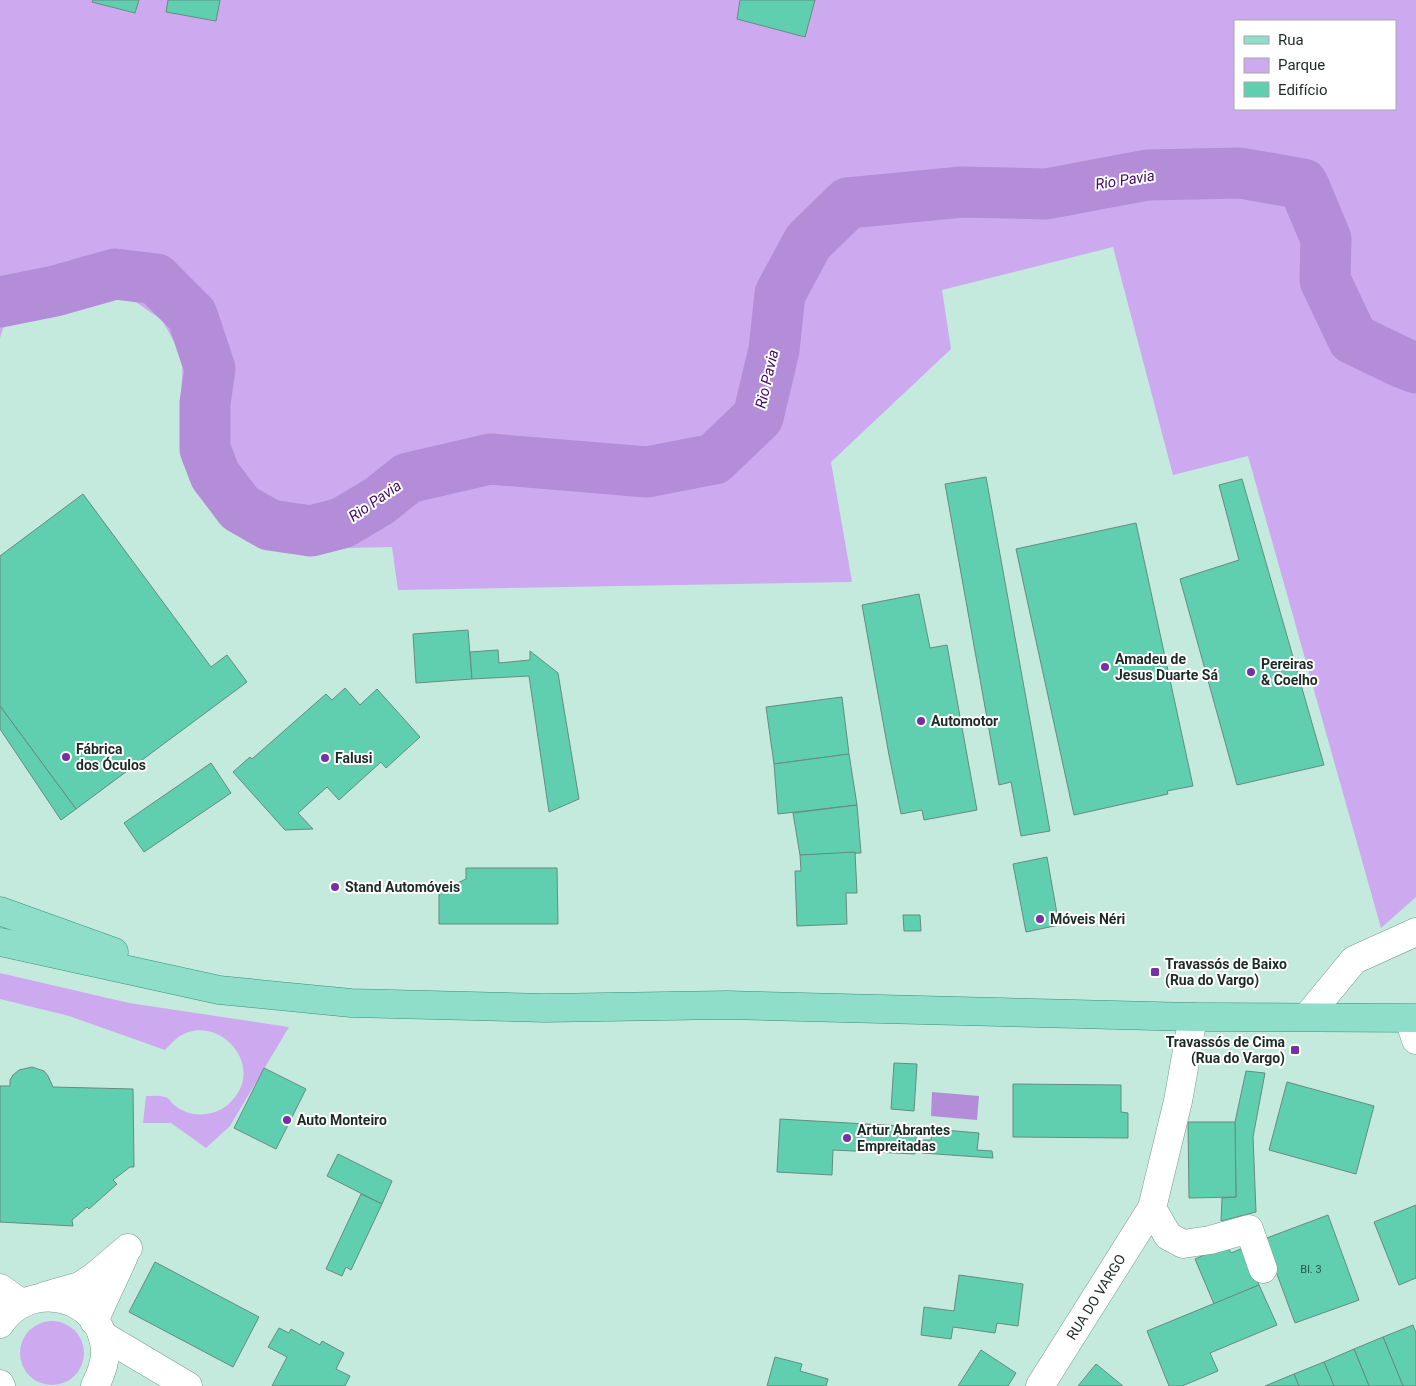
<svg xmlns="http://www.w3.org/2000/svg" width="1416" height="1386" font-family="Roboto,sans-serif">
<style>
.green{fill:#cdaaef;fill-rule:evenodd}
.water{fill:#b38dd8}
.lines{fill:none;stroke-linecap:round;stroke-linejoin:round}
.river{stroke:#b38dd8;stroke-width:51}
.building{fill:#60cfaf;stroke:#678b7f}
.minor-casing{stroke:#779c8f;stroke-width:29}
.major-casing{stroke:#359179;stroke-width:29}
.minor{stroke:#fff;stroke-width:28}
.major{stroke:#8edec9;stroke-width:28}
.poi-dot{fill:#7431a5;stroke:#fff;stroke-width:2}
.labels{text-anchor:middle;stroke-width:4;stroke-linejoin:round;paint-order:stroke}
.number-label{font-size:11px;fill:#2d5448}
.poi-label{font-size:14px;font-weight:bold;fill:#1c2b26;stroke:#fff;text-anchor:start}
.street-label{font-size:14px;fill:#1c2b26;stroke:#fff}
.water-label{font-size:15px;font-style:italic;fill:#430b65;stroke:#fff}
</style>
<rect width="100%" height="100%" fill="#c3eadc"/>
<g class="green">
<path d="M0,0H1416V897L1381,928L1248,456L1173,475L1113,247L942,290L951,349L831,462L852,582L398,590L392,547L302,549L251,533L201,480L195,441L181,395L183,358L162,320L127,296L83,301L7,316L0,338ZM1235,21H1395V109H1235Z"/>
<path d="M0,973L129,1003L289,1027L230,1126L206,1148L171,1123H143L146,1096C152,1096 159,1095 165,1097C168,1097 171,1102 173,1104C182,1112 194,1116 205,1114C218,1113 227,1107 235,1097C264,1060 213,1010 176,1039C172,1042 169,1046 165,1050L69,1016L0,999Z"/>
<circle cx="52" cy="1353" r="32"/>
</g>
<polygon class="water" points="932,1092 979,1096 977,1120 931,1116"/>
<g class="lines">
<polyline class="river" points="0,302 55,291 115,274 156,279 192,315 210,369 205,403 205,449 215,475 240,508 270,525 311,531 342,523 379,501 408,478 490,459 647,472 714,459 758,417 774,350 780,294 808,242 848,203 962,192 1046,194 1147,175 1240,173 1303,184 1326,239 1325,280 1353,339 1403,363 1416,368"/>
</g>
<g class="building">
<polygon points="93,0 139,0 135,13 92,2"/>
<polygon points="168,0 220,0 216,21 166,12"/>
<polygon points="740,0 815,0 805,37 737,19"/>
<polygon points="986,477 1050,831 1021,836 1011,782 999,785 945,484"/>
<polygon points="1242,479 1324,765 1237,785 1180,579 1239,560 1219,485"/>
<polygon points="83,494 211,667 227,655 247,682 76,809 0,706 0,556"/>
<polygon points="1136,523 1193,786 1167,791 1168,794 1074,815 1016,549"/>
<polygon points="919,594 930,648 947,645 977,810 924,820 922,810 901,814 889,755 862,605"/>
<polygon points="468,630 472,679 416,683 413,634"/>
<polygon points="498,650 499,663 530,660 530,651 558,673 579,799 549,812 529,676 472,679 470,652"/>
<polygon points="345,688 360,705 377,689 420,737 386,768 381,762 339,800 327,787 298,813 313,829 285,830 233,772 250,757 252,759 326,694 332,700"/>
<polygon points="842,697 849,754 774,764 766,707"/>
<polygon points="0,706 76,809 61,820 0,729"/>
<polygon points="849,754 857,805 778,814 774,764"/>
<polygon points="211,763 231,793 144,852 124,823"/>
<polygon points="857,805 861,853 800,855 793,813"/>
<polygon points="855,852 857,893 846,893 847,924 797,926 795,871 801,871 800,855"/>
<polygon points="1047,857 1059,925 1026,932 1013,864"/>
<polygon points="466,868 557,868 558,924 439,924 439,892 466,879"/>
<polygon points="903,915 920,915 921,931 904,931"/>
<polygon points="894,1063 917,1064 914,1111 891,1109"/>
<polygon points="32,1067 44,1071 48,1076 53,1087 133,1089 134,1167 130,1167 113,1180 117,1184 89,1209 87,1207 72,1220 73,1226 0,1222 0,1086 10,1086 10,1080 13,1075 19,1070"/>
<polygon points="264,1068 306,1089 276,1149 234,1128"/>
<polygon points="1246,1071 1265,1073 1253,1137 1256,1212 1221,1221 1222,1198 1236,1197 1235,1122"/>
<polygon points="1287,1082 1374,1106 1356,1174 1269,1150"/>
<polygon points="1013,1084 1121,1085 1121,1112 1128,1113 1128,1138 1013,1137"/>
<polygon points="780,1119 917,1127 915,1154 833,1150 832,1175 777,1172"/>
<polygon points="1188,1122 1235,1122 1236,1197 1189,1198"/>
<polygon points="932,1129 979,1133 977,1150 992,1151 993,1158 922,1153 923,1140 931,1140"/>
<polygon points="338,1154 392,1181 382,1204 327,1176"/>
<polygon points="361,1194 382,1204 351,1270 346,1267 342,1276 326,1269"/>
<polygon points="1416,1205 1416,1278 1399,1285 1374,1222"/>
<polygon points="1328,1215 1359,1300 1295,1323 1264,1239"/>
<polygon points="1227,1245 1231,1253 1243,1248 1259,1285 1214,1304 1195,1259"/>
<polygon points="155,1262 259,1317 233,1367 129,1312"/>
<polygon points="959,1275 1023,1284 1018,1326 997,1323 995,1333 953,1327 951,1339 921,1335 924,1307 954,1311"/>
<polygon points="1259,1285 1277,1325 1210,1353 1218,1371 1182,1386 1169,1386 1147,1331"/>
<polygon points="1413,1325 1416,1333 1416,1386 1403,1386 1383,1337"/>
<polygon points="279,1328 289,1333 291,1329 320,1345 322,1341 344,1353 336,1369 350,1376 345,1386 272,1386 287,1357 268,1347"/>
<polygon points="1383,1337 1403,1386 1369,1386 1354,1349"/>
<polygon points="1354,1349 1369,1386 1334,1386 1324,1362"/>
<polygon points="981,1350 1016,1373 1008,1386 958,1386"/>
<polygon points="775,1357 802,1364 800,1371 828,1379 826,1386 767,1386"/>
<polygon points="1324,1362 1334,1386 1299,1386 1294,1374"/>
<polygon points="1096,1364 1123,1386 1078,1386"/>
<polygon points="1294,1374 1299,1386 1265,1386"/>
</g>
<g class="lines">
<g class="minor-casing">
<g id="minor">
<polyline points="1193,1017 1178,1101 1152,1208 1168,1236 1183,1244 1210,1240 1249,1229 1263,1269"/>
<polyline points="1307,1017 1354,960 1416,932"/>
<polyline points="1409,1019 1416,1040"/>
<polyline points="0,1288 21,1303"/>
<polyline points="45,1296 80,1286 95,1276 128,1248"/>
<polyline points="94,1321 124,1256"/>
<path d="M0,1324C30,1277 105,1296 105,1353C105,1365 100,1376 95,1386"/>
<polyline points="102,1335 188,1386"/>
<polyline points="0,1384 1,1386"/>
<polyline points="1040,1386 1152,1208"/>
</g>
</g>
<g class="major-casing">
<g id="major">
<polyline points="0,911 114,952"/>
<polyline points="0,942 219,990 351,1003 545,1008 727,1005 1193,1017 1416,1018"/>
</g>
</g>
<use href="#minor" class="minor"/>
<use href="#major" class="major"/>
</g>
<g class="poi-dot">
<circle cx="1105" cy="667" r="5"/>
<circle cx="1251" cy="672" r="5"/>
<circle cx="921" cy="721" r="5"/>
<circle cx="66" cy="757" r="5"/>
<circle cx="325" cy="758" r="5"/>
<circle cx="335" cy="887" r="5"/>
<circle cx="1040" cy="919" r="5"/>
<rect x="1150" y="967" width="10" height="10" rx="2.5"/>
<rect x="1290" y="1045" width="10" height="10" rx="2.5"/>
<circle cx="287" cy="1120" r="5"/>
<circle cx="847" cy="1138" r="5"/>
</g>
<g class="labels">
<g class="number-label">
<text x="1311" y="1273">Bl. 3</text>
</g>
<g class="poi-label">
<text x="1115" y="664">Amadeu de<tspan x="1115" dy="16">Jesus Duarte Sá</tspan></text>
<text x="1261" y="669">Pereiras<tspan x="1261" dy="16">&amp; Coelho</tspan></text>
<text x="931" y="726">Automotor</text>
<text x="76" y="754">Fábrica<tspan x="76" dy="16">dos Óculos</tspan></text>
<text x="335" y="763">Falusi</text>
<text x="345" y="892">Stand Automóveis</text>
<text x="1050" y="924">Móveis Néri</text>
<text x="1165" y="969">Travassós de Baixo<tspan x="1165" dy="16">(Rua do Vargo)</tspan></text>
<text x="1285" y="1047" text-anchor="end">Travassós de Cima<tspan x="1285" dy="16">(Rua do Vargo)</tspan></text>
<text x="297" y="1125">Auto Monteiro</text>
<text x="857" y="1135">Artur Abrantes<tspan x="857" dy="16">Empreitadas</tspan></text>
</g>
<g class="street-label">
<text transform="translate(1096 1297) rotate(-58)" y="5">RUA DO VARGO</text>
</g>
<g class="water-label">
<text transform="translate(1125 180) rotate(-9)" y="5">Rio Pavia</text>
<text transform="translate(767 379) rotate(-77)" y="5">Rio Pavia</text>
<text transform="translate(375 501) rotate(-35)" y="5">Rio Pavia</text>
</g>
</g>
<rect x="1234" y="20" width="162" height="90" fill="#ffffff" stroke="#a4aaa8"/>
<rect x="1244" y="36" width="25" height="8" fill="#8edec9" stroke="#a4aaa8"/>
<text x="1278" y="45" font-size="15" fill="#1c2b26">Rua</text>
<rect x="1244" y="58" width="25" height="15" fill="#cdaaef" stroke="#a4aaa8"/>
<text x="1278" y="70" font-size="15" fill="#1c2b26">Parque</text>
<rect x="1244" y="82" width="25" height="15" fill="#60cfaf" stroke="#a4aaa8"/>
<text x="1278" y="95" font-size="15" fill="#1c2b26">Edifício</text>
</svg>
